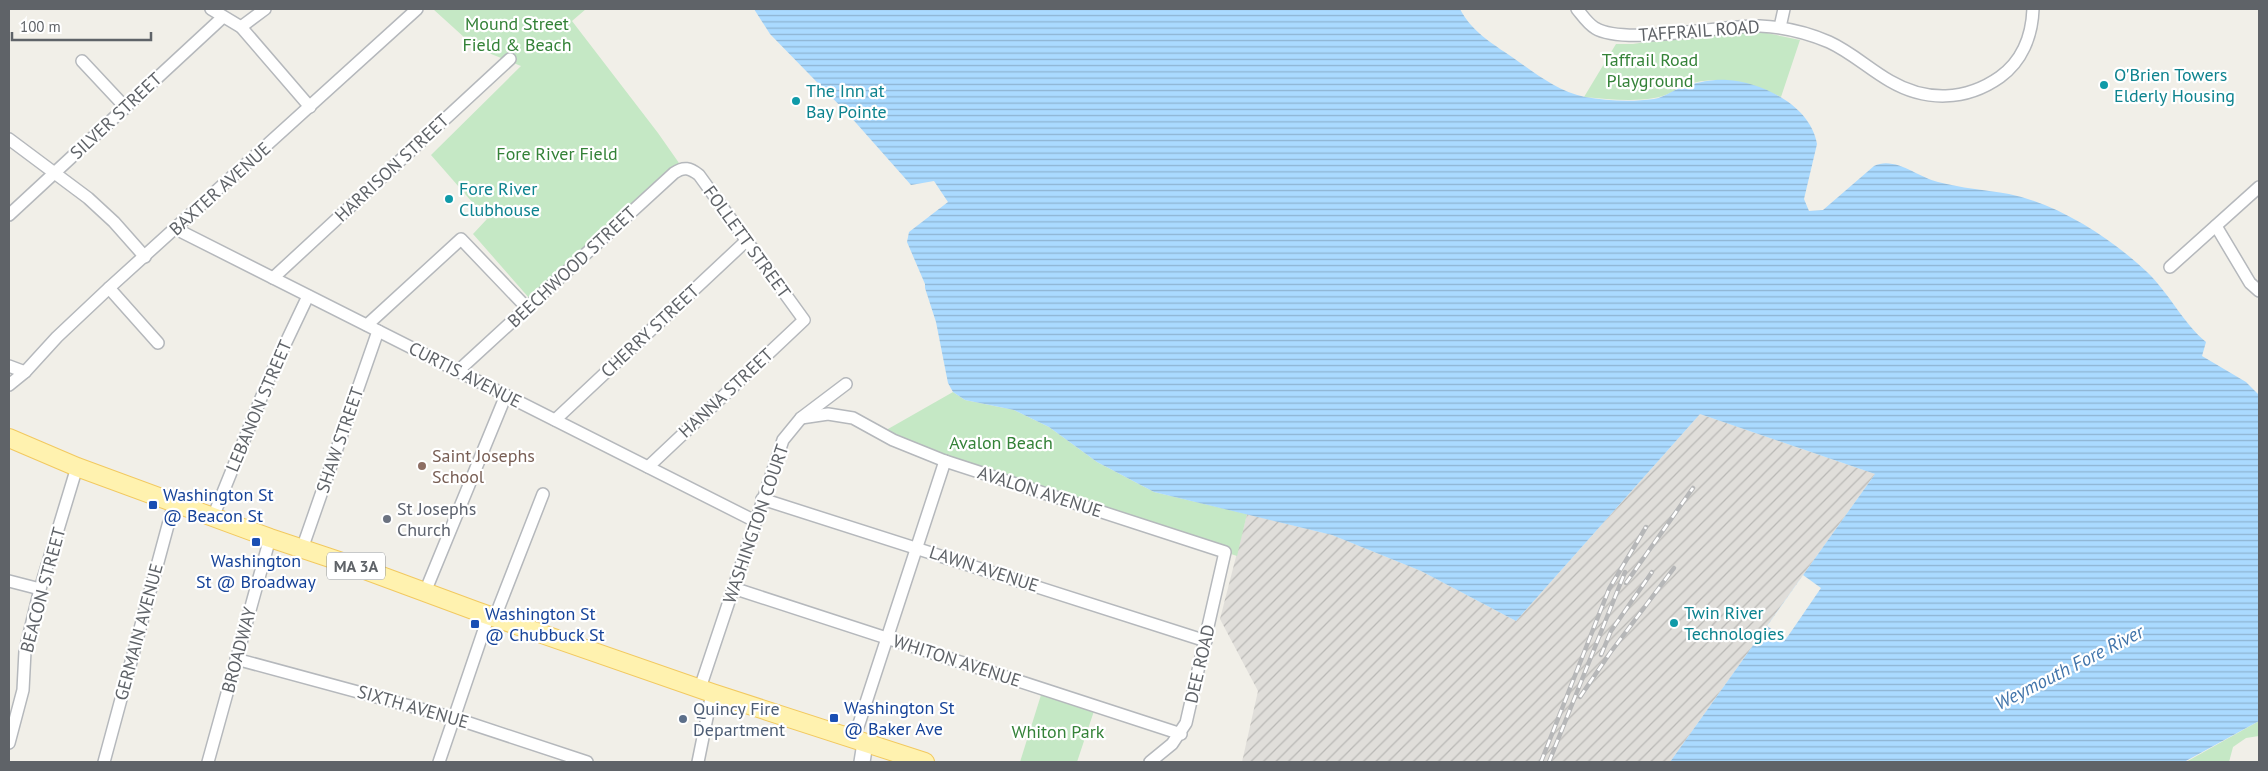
<svg xmlns="http://www.w3.org/2000/svg" width="2268" height="771" font-family="'PT Sans',sans-serif">
<style>
.industrial{fill:url(#industrial-furrows)}
.green{fill:#c5e8c5}
.water{fill:url(#water-rules)}
.pier{fill:#f1efe8}
.lines{fill:none;stroke-linecap:round;stroke-linejoin:round}
.street-casing{stroke:#b5b8bc;stroke-width:14}
.secondary-casing{stroke:#b6babf;stroke-width:18}
.primary-casing{stroke:#f2c960;stroke-width:20}
.street{stroke:#fff;stroke-width:11}
.secondary{stroke:#fff;stroke-width:15}
.primary{stroke:#fff2af;stroke-width:18}
.rail-casing{stroke:#b6b7b8;stroke-width:4.5}
.rail{stroke:#fff;stroke-width:2.5;stroke-dasharray:8;stroke-linecap:butt}
.culture-dot{fill:#0f9aa8;stroke:#fff;stroke-width:2}
.education-dot{fill:#8d6e63;stroke:#fff;stroke-width:2}
.transit-dot{fill:#1a4fb4;stroke:#fff;stroke-width:2}
.worship-dot{fill:#6b7280;stroke:#fff;stroke-width:2}
.service-dot{fill:#5c6f8a;stroke:#fff;stroke-width:2}
.labels{text-anchor:middle;stroke-width:4.5;stroke-linejoin:round;paint-order:stroke}
.shield{fill:#fff;stroke:#8f9295;stroke-width:1}
.shield-label{font-size:16px;font-weight:bold;fill:#5f6368}
.park-label{font-size:18px;fill:#348238;stroke:#fff}
.street-label{font-size:18px;fill:#5f6368;stroke:#fff}
.culture-label{font-size:18px;fill:#0d838f;stroke:#fff;text-anchor:start}
.education-label{font-size:18px;fill:#785e54;stroke:#fff;text-anchor:start}
.transit-label{font-size:18px;fill:#164399;stroke:#fff;text-anchor:start}
.worship-label{font-size:18px;fill:#5b616d;stroke:#fff;text-anchor:start}
.service-label{font-size:18px;fill:#4e5e75;stroke:#fff;text-anchor:start}
.water-label{font-size:19px;font-style:italic;fill:#4174aa;stroke:#fff}
</style>
<defs>
<pattern id="industrial-furrows" width="10" height="10" patternUnits="userSpaceOnUse" patternTransform="scale(1.25)"><rect width="10" height="10" fill="#e0deda"/><path d="M-1 1l2-2M0 10L10 0M9 11l2-2" fill="none" stroke="#b9b8b5"/></pattern>
<pattern id="water-rules" width="6" height="5" patternUnits="userSpaceOnUse" patternTransform="scale(1.25)"><rect width="6" height="5" fill="#aadaff"/><path d="M0 2.5h6" fill="none" stroke="#8eb4d2"/></pattern>
</defs>
<rect width="100%" height="100%" fill="#f1efe8"/>
<polygon class="industrial" points="1700,414 1875,474 1670,762 1242,762 1258,691 1220,619 1247,514 1332,535 1421,571 1516,621"/>
<g class="green">
<polygon points="433,9 586,9 572,21 658,133 679,163 530,299 473,234 487,219 431,155 521,66 476,48"/>
<path d="M1757,31L1800,40L1781,97C1750,84 1719,74 1686,85C1676,89 1666,97 1654,98C1631,102 1607,99 1584,97L1616,44H1633L1704,33Z"/>
<polygon points="953,392 965,400 1014,410 1049,427 1097,462 1154,492 1247,514 1237,556 945,461 881,433"/>
<polygon points="1041,695 1094,711 1077,762 1020,762"/>
<polygon points="2259,721 2259,736 2246,738 2233,747 2229,762 2186,762"/>
</g>
<path class="water" d="M754,9H1460C1471,31 1493,44 1512,57C1535,73 1557,91 1585,97C1607,101 1632,102 1654,99C1666,97 1677,87 1689,85C1700,82 1715,79 1727,80C1762,82 1811,106 1817,144L1804,199L1809,211L1823,210L1874,166C1895,156 1917,177 1938,182C1961,188 1985,190 2009,194C2058,204 2111,238 2147,272C2169,293 2183,323 2206,342L2202,356L2246,382L2259,395V721L2184,762H1670L1875,474L1700,414L1516,621L1421,571L1332,535L1154,492L1097,462L1049,427L1014,410L965,400L953,392L948,383L936,322L925,288V284L907,242L909,232L948,202L934,181L911,185L849,115L770,34Z"/>
<polygon class="pier" points="1803,575 1821,588 1786,639 1767,626"/>
<g class="lines">
<g class="street-casing">
<g id="street">
<polyline points="211,9 241,27 310,107"/>
<path d="M1577,9C1582,15 1588,24 1595,28C1624,46 1720,25 1760,26C1783,27 1808,33 1829,42C1851,52 1869,69 1890,81C1926,102 1966,101 2000,77C2022,61 2032,36 2033,9"/>
<polyline points="241,27 265,9"/>
<polyline points="1780,27 1784,9"/>
<polyline points="82,61 126,108"/>
<polyline points="9,139 88,198 114,222 145,257"/>
<polyline points="9,215 223,17"/>
<polyline points="2216,226 2250,283 2259,291"/>
<polyline points="176,229 755,521"/>
<polyline points="2170,267 2259,187"/>
<polyline points="273,278 510,59"/>
<polyline points="109,288 158,343"/>
<polyline points="367,325 461,239 527,308"/>
<polyline points="9,366 25,372"/>
<path d="M458,371L674,173C684,166 690,168 699,175L804,320L648,467"/>
<polyline points="9,385 25,372 57,337 109,288 417,9"/>
<polyline points="801,418 828,414 853,418 893,440 945,461 1225,552 1186,723 1172,744 1150,762"/>
<polyline points="555,420 746,241"/>
<polyline points="762,499 1206,641"/>
<polyline points="213,517 270,376 308,296"/>
<polyline points="302,549 378,331"/>
<polyline points="9,581 40,589"/>
<polyline points="733,588 1181,734"/>
<polyline points="425,592 506,395"/>
<polyline points="495,617 543,494"/>
<polyline points="236,659 454,718 587,762"/>
<polyline points="700,688 783,440 801,418 846,384"/>
<polyline points="854,739 945,461"/>
<polyline points="9,743 23,690 25,651 40,589 77,467"/>
<polyline points="104,762 174,503"/>
<polyline points="208,762 270,538"/>
<polyline points="439,762 489,615"/>
<polyline points="698,762 712,693"/>
</g>
</g>
<g class="secondary-casing">
<polyline id="secondary" points="862,762 865,743"/>
</g>
<g class="primary-casing">
<polyline id="primary" points="9,438 77,467 270,538 357,567 476,611 712,693 925,762"/>
</g>
<use href="#street" class="street"/>
<use href="#secondary" class="secondary"/>
<use href="#primary" class="primary"/>
<g class="rail-casing">
<g id="rail">
<polyline points="1626,583 1693,488"/>
<polyline points="1601,655 1611,631 1652,572"/>
<polyline points="1580,697 1610,653 1674,568"/>
<polyline points="1541,762 1609,589 1646,527"/>
<polyline points="1549,762 1625,572"/>
</g>
</g>
<use href="#rail" class="rail"/>
</g>
<g class="culture-dot">
<circle cx="2104" cy="85" r="5"/>
<circle cx="796" cy="101" r="5"/>
<circle cx="449" cy="199" r="5"/>
<circle cx="1674" cy="623" r="5"/>
</g>
<circle class="education-dot" cx="422" cy="466" r="5"/>
<g class="transit-dot">
<rect x="148" y="500" width="10" height="10" rx="2.5"/>
<rect x="251" y="537" width="10" height="10" rx="2.5"/>
<rect x="470" y="619" width="10" height="10" rx="2.5"/>
<rect x="829" y="713" width="10" height="10" rx="2.5"/>
</g>
<circle class="worship-dot" cx="387" cy="519" r="5"/>
<circle class="service-dot" cx="683" cy="719" r="5"/>
<g class="labels">
<rect class="shield" x="327" y="552.5" width="58" height="27" rx="4"/>
<g class="shield-label">
<text x="356" y="572">MA 3A</text>
</g>
<g class="park-label">
<text x="517" y="30">Mound Street<tspan x="517" dy="21">Field &amp; Beach</tspan></text>
<text x="1650" y="66">Taffrail Road<tspan x="1650" dy="21">Playground</tspan></text>
<text x="557" y="160">Fore River Field</text>
<text x="1001" y="449">Avalon Beach</text>
<text x="1058" y="738">Whiton Park</text>
</g>
<g class="street-label">
<text transform="translate(1699 31) rotate(-4)" y="6">TAFFRAIL ROAD</text>
<text transform="translate(116 116) rotate(-43)" y="6">SILVER STREET</text>
<text transform="translate(392 168) rotate(-43)" y="6">HARRISON STREET</text>
<text transform="translate(220 189) rotate(-42)" y="6">BAXTER AVENUE</text>
<text transform="translate(747 242) rotate(54)" y="6">FOLLETT STREET</text>
<text transform="translate(572 267) rotate(-43)" y="6">BEECHWOOD STREET</text>
<text transform="translate(650 331) rotate(-43)" y="6">CHERRY STREET</text>
<text transform="translate(465 375) rotate(27)" y="6">CURTIS AVENUE</text>
<text transform="translate(726 393) rotate(-43)" y="6">HANNA STREET</text>
<text transform="translate(259 406) rotate(-67)" y="6">LEBANON STREET</text>
<text transform="translate(340 440) rotate(-71)" y="6">SHAW STREET</text>
<text transform="translate(1040 492) rotate(18)" y="6">AVALON AVENUE</text>
<text transform="translate(756 524) rotate(-71)" y="6">WASHINGTON COURT</text>
<text transform="translate(984 569) rotate(18)" y="6">LAWN AVENUE</text>
<text transform="translate(43 590) rotate(-75)" y="6">BEACON STREET</text>
<text transform="translate(139 632) rotate(-75)" y="6">GERMAIN AVENUE</text>
<text transform="translate(239 650) rotate(-75)" y="6">BROADWAY</text>
<text transform="translate(957 661) rotate(18)" y="6">WHITON AVENUE</text>
<text transform="translate(1200 664) rotate(-77)" y="6">DEE ROAD</text>
<text transform="translate(413 707) rotate(16)" y="6">SIXTH AVENUE</text>
</g>
<g class="culture-label">
<text x="2114" y="81">O'Brien Towers<tspan x="2114" dy="21">Elderly Housing</tspan></text>
<text x="806" y="97">The Inn at<tspan x="806" dy="21">Bay Pointe</tspan></text>
<text x="459" y="195">Fore River<tspan x="459" dy="21">Clubhouse</tspan></text>
<text x="1684" y="619">Twin River<tspan x="1684" dy="21">Technologies</tspan></text>
</g>
<g class="education-label">
<text x="432" y="462">Saint Josephs<tspan x="432" dy="21">School</tspan></text>
</g>
<g class="transit-label">
<text x="163" y="501">Washington St<tspan x="163" dy="21">@ Beacon St</tspan></text>
<text x="256" y="567" text-anchor="middle">Washington<tspan x="256" dy="21">St @ Broadway</tspan></text>
<text x="485" y="620">Washington St<tspan x="485" dy="21">@ Chubbuck St</tspan></text>
<text x="844" y="714">Washington St<tspan x="844" dy="21">@ Baker Ave</tspan></text>
</g>
<g class="worship-label">
<text x="397" y="515">St Josephs<tspan x="397" dy="21">Church</tspan></text>
</g>
<g class="service-label">
<text x="693" y="715">Quincy Fire<tspan x="693" dy="21">Department</tspan></text>
</g>
<g class="water-label">
<text transform="translate(2069 667) rotate(-27)" y="7">Weymouth Fore River</text>
</g>
</g>
<rect width="2268" height="771" fill="none" stroke="#5f6368" stroke-width="20"/>
<path d="M12 32v8h139v-8" fill="none" stroke="#5f6368" stroke-width="2.5"/>
<text x="20" y="32" font-size="15" fill="#5f6368" stroke="#ffffff" stroke-width="4" paint-order="stroke">100 m</text>
</svg>
